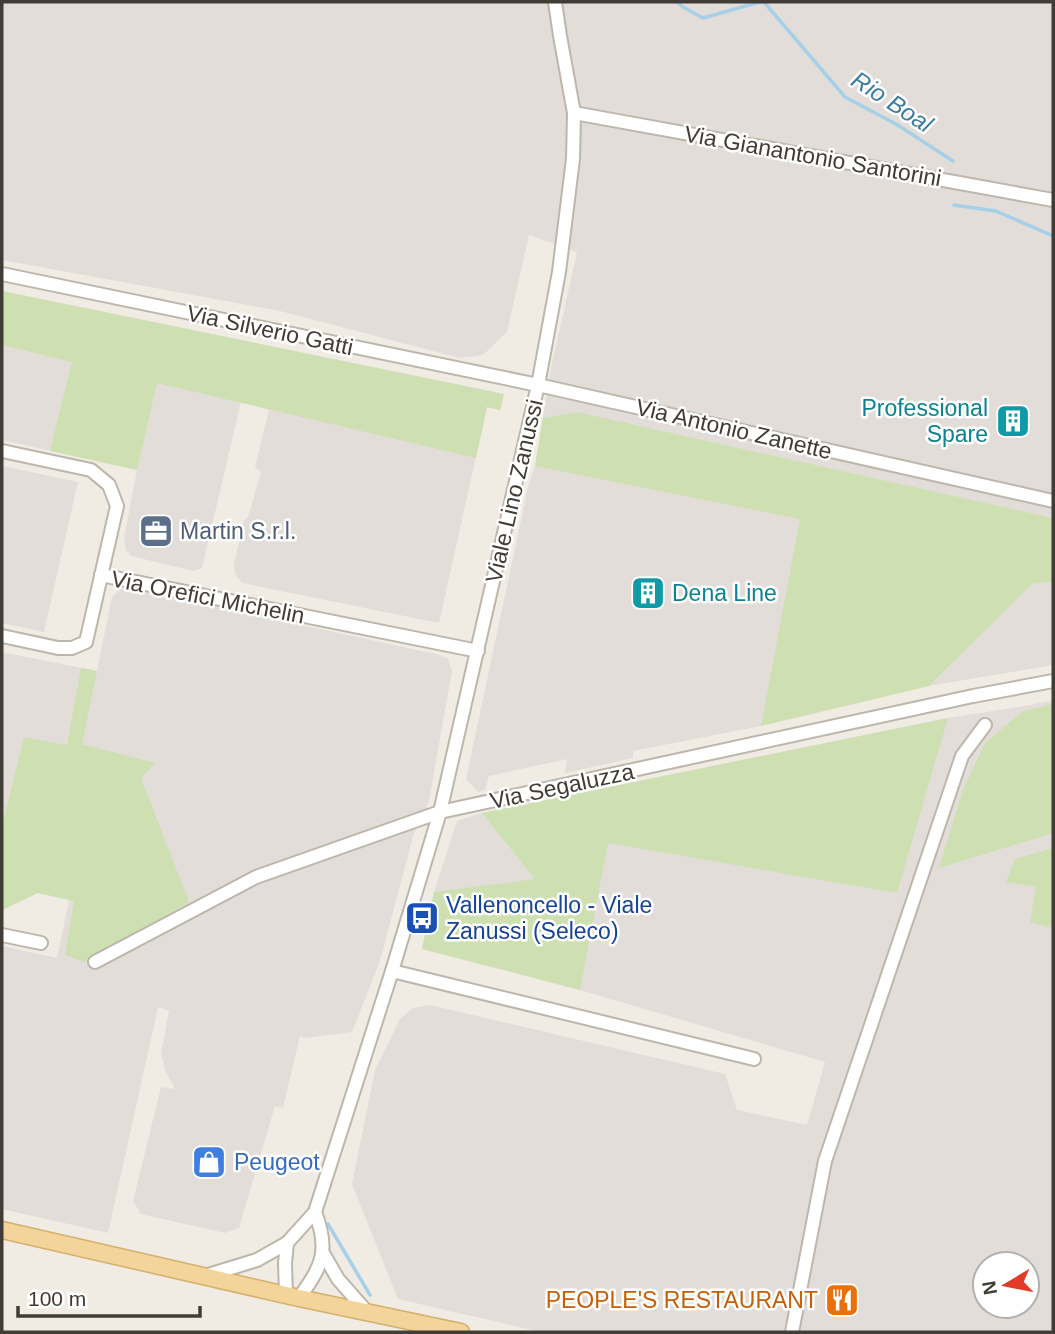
<svg xmlns="http://www.w3.org/2000/svg" width="1055" height="1334" font-family="Helvetica,sans-serif">
<style>
.industrial{fill:#e2ddd9;fill-rule:evenodd}
.green{fill:#cee0b1}
.lines{fill:none;stroke-linecap:round;stroke-linejoin:round}
.stream{stroke:#a6d0e7;stroke-width:3.5}
.minor-casing{stroke:#bdb6ab;stroke-width:16}
.major-casing{stroke:#d5b06d;stroke-width:19}
.minor{stroke:#fff;stroke-width:12}
.major{stroke:#f3d49a;stroke-width:16}
.labels{text-anchor:middle;stroke-width:5;stroke-linejoin:round;paint-order:stroke}
.street-label{font-size:23px;fill:#413c35;stroke:#fff}
.culture-label{font-size:23px;fill:#0d838f;stroke:#fff;text-anchor:end}
.service-label{font-size:23px;fill:#4e5e75;stroke:#fff;text-anchor:start}
.transit-label{font-size:23px;fill:#164399;stroke:#fff;text-anchor:start}
.shop-label{font-size:23px;fill:#366cbe;stroke:#fff;text-anchor:start}
.food-label{font-size:23px;fill:#c56008;stroke:#fff;text-anchor:end}
.water-label{font-size:24px;font-style:italic;fill:#3b7ba0;stroke:#fff}
</style>
<rect width="100%" height="100%" fill="#f0ece4"/>
<g class="industrial">
<polygon points="2,2 1053,2 1053,665 929,686 761,726 633,751 633,758 565,773 567,759 489,776 485,790 478,792 466,779 528,487 535,466 551,368 577,252 529,235 507,332 483,355 460,358 280,311 2,260"/>
<polygon points="2,291 504,394 500,410 487,407 439,623 242,583 235,574 234,564 244,520 248,517 261,472 255,467 269,410 241,402 202,568 193,571 131,556 126,550 124,538 137,470 2,440"/>
<polygon points="2,466 78,482 44,632 2,623"/>
<polygon points="130,588 436,654 448,658 452,671 429,801 414,833 380,961 352,1032 305,1038 300,1036 283,1108 275,1106 239,1228 225,1233 141,1214 133,1201 161,1087 175,1089 165,1070 161,1053 169,1011 158,1007 108,1233 2,1209 2,946 57,958 69,900 38,893 2,910 2,652 97,671 112,597 120,589"/>
<path d="M1053,700V1332H541L398,1299L352,1184L375,1070L400,1019L413,1008L430,1005L725,1074L737,1110L807,1125L825,1062L580,990L422,949L434,892L457,821L482,813L948,718L1030,705ZM985,1264H1027V1306H985Z"/>
</g>
<g class="green">
<polygon points="2,291 504,394 500,410 487,407 476,458 157,383 137,470 50,451 72,362 2,345"/>
<polygon points="577,412 1053,518 1053,582 1033,583 929,686 761,726 800,519 535,466 543,418"/>
<polygon points="81,668 97,671 82,744 155,763 141,778 189,902 85,962 65,955 74,901 38,893 2,910 2,826 24,737 67,745"/>
<polygon points="1053,704 1053,833 939,868 963,790 985,743 1023,711"/>
<polygon points="948,718 897,893 608,843 580,990 422,949 434,892 535,879 482,813"/>
<polygon points="1053,848 1053,928 1030,922 1036,887 1006,882 1015,859"/>
</g>
<g class="lines">
<g class="stream">
<polyline points="677,2 683,7 703,18 760,2"/>
<polyline points="764,2 845,97 896,124 953,161"/>
<polyline points="954,205 996,211 1053,236"/>
<polyline points="328,1224 370,1295"/>
<polyline points="409,1329 412,1332"/>
</g>
<g class="minor-casing">
<g id="minor">
<polyline points="574,113 1053,200"/>
<polyline points="2,274 538,385 1053,501"/>
<polyline points="2,451 91,470 109,485 117,506 86,642 72,648 58,648 2,636"/>
<polyline points="101,575 478,651"/>
<polyline points="2,935 41,943"/>
<polyline points="95,962 256,877 440,812 973,696 1053,681"/>
<polyline points="392,971 754,1059"/>
<polyline points="323,1253 338,1279 367,1312"/>
<polyline points="205,1276 257,1260 287,1243 315,1212 392,971 440,812 538,385 559,272 573,159 574,113 560,36 555,2"/>
<polyline points="286,1295 285,1263 287,1243"/>
<path d="M299,1298C322,1266 330,1251 315,1212"/>
<polyline points="792,1332 825,1161 962,756 985,725"/>
</g>
</g>
<g class="major-casing">
<polyline id="major" points="2,1230 299,1298 461,1332"/>
</g>
<use href="#minor" class="minor"/>
<use href="#major" class="major"/>
</g>
<defs>
<g id="building-square" transform="scale(1.75)"><rect x="-9" y="-9" width="18" height="18" rx="4" fill="#0f9aa8" stroke="#fff"/><path d="M-4-6H4V6H1V3H-1V6H-4ZM-2.5-4.3h1.7v1.8h-1.7ZM.8-4.3h1.7v1.8H.8ZM-2.5-1h1.7V.8h-1.7ZM.8-1h1.7V.8H.8Z" fill="#fff"/></g>
<g id="office-square" transform="scale(1.75)"><rect x="-9" y="-9" width="18" height="18" rx="4" fill="#5c6f8a" stroke="#fff"/><path d="M-6-3h4V-5.5h4V-3h4V5H-6ZM-1-4.5V-3h2v-1.5ZM-6 0V1H6V0Z" fill="#fff"/></g>
<g id="bus-square" transform="scale(1.75)"><rect x="-9" y="-9" width="18" height="18" rx="4" fill="#1a4fb4" stroke="#fff"/><path d="M-5-6H5V4H4V6H2V4H-2V6H-4V4H-5ZM-3.5-4V0h7V-4ZM-3.5 1.2v1.5H-2V1.2ZM2 1.2v1.5H3.5V1.2Z" fill="#fff"/></g>
<g id="shop-square" transform="scale(1.75)"><rect x="-9" y="-9" width="18" height="18" rx="4" fill="#3f7fe0" stroke="#fff"/><path d="M-5-2.5h2.3a2.7 3.5 0 0 1 5.4 0H5L5.5 6h-11ZM-1.5-2.5h3a1.5 2.3 0 0 0-3 0Z" fill="#fff"/></g>
<g id="restaurant-square" transform="scale(1.75)"><rect x="-9" y="-9" width="18" height="18" rx="4" fill="#e8710a" stroke="#fff"/><path d="M-5-6h1v4h1v-4h1v4h1v-4h1v5L-1.5 .5V6h-2V.5L-5-1ZM5-6V6H3V1.5H1.5Q1.5-4 5-6Z" fill="#fff"/></g>
</defs>
<g fill-rule="evenodd">
<use href="#building-square" x="1013" y="421"/>
<use href="#office-square" x="156" y="531"/>
<use href="#building-square" x="648" y="593"/>
<use href="#bus-square" x="422" y="918"/>
<use href="#shop-square" x="209" y="1162"/>
<use href="#restaurant-square" x="842" y="1300"/>
</g>
<g class="labels">
<g class="street-label">
<text transform="translate(813 156) rotate(10)" y="8">Via Gianantonio Santorini</text>
<text transform="translate(270 330) rotate(12)" y="8">Via Silverio Gatti</text>
<text transform="translate(734 429) rotate(13)" y="8">Via Antonio Zanette</text>
<text transform="translate(514 491) rotate(-77)" y="8">Viale Lino Zanussi</text>
<text transform="translate(208 597) rotate(11)" y="8">Via Orefici Michelin</text>
<text transform="translate(562 786) rotate(-12)" y="8">Via Segaluzza</text>
</g>
<g class="culture-label">
<text x="988" y="416">Professional<tspan x="988" dy="26">Spare</tspan></text>
<text x="672" y="601" text-anchor="start">Dena Line</text>
</g>
<g class="service-label">
<text x="180" y="539">Martin S.r.l.</text>
</g>
<g class="transit-label">
<text x="446" y="913">Vallenoncello - Viale<tspan x="446" dy="26">Zanussi (Seleco)</tspan></text>
</g>
<g class="shop-label">
<text x="234" y="1170">Peugeot</text>
</g>
<g class="food-label">
<text x="818" y="1308">PEOPLE'S RESTAURANT</text>
</g>
<g class="water-label">
<text transform="translate(892 102) rotate(33)" y="8">Rio Boal</text>
</g>
</g>
<rect width="1055" height="1334" fill="none" stroke="#413c35" stroke-width="7"/>
<g transform="translate(1006 1285) rotate(260)"><circle r="33" fill="#ffffff" stroke="#b3b1ae" stroke-width="2"/>
<path d="M0-5L12 26L0 18L-12 26Z" fill="#e23b29"/>
<text y="-10" font-size="19" font-weight="bold" text-anchor="middle" fill="#413c35">N</text>
</g>
<path d="M18 1306v10h182v-10" fill="none" stroke="#413c35" stroke-width="3.5"/>
<text x="28" y="1306" font-size="21" fill="#413c35" stroke="#ffffff" stroke-width="5" paint-order="stroke">100 m</text>
</svg>
